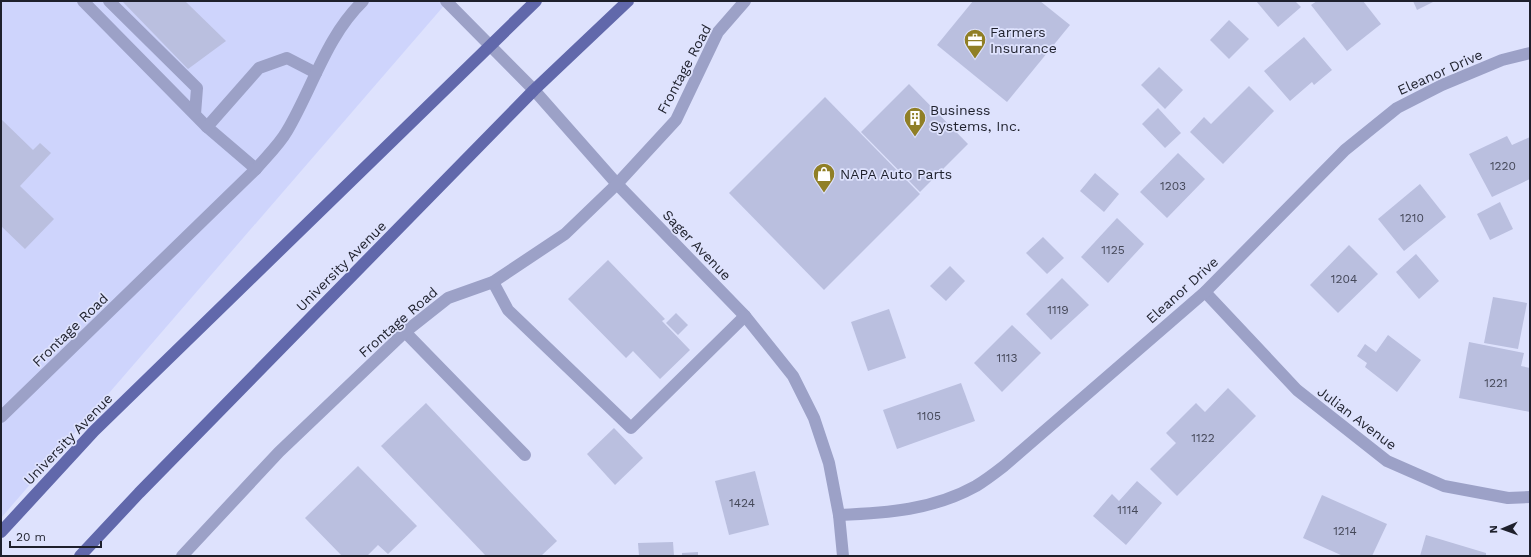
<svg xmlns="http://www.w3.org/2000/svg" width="1531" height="557" font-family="'Work Sans',sans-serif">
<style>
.built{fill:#ced4fc}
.building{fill:#babfdf}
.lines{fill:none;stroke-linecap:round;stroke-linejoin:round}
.minor{stroke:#9ca1c7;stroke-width:12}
.major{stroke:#6168ab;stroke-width:12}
.labels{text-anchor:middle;stroke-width:3.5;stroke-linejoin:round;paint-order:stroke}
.number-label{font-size:12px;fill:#454859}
.poi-label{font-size:14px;fill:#1e202c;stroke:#dee2fd;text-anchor:start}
.street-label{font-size:14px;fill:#1e202c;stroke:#dee2fd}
</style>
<rect width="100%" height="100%" fill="#dee2fd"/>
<polygon class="built" points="1,1 448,1 1,518"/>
<g class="building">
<polygon points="122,1 185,1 226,41 188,69"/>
<polygon points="973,1 1040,1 1070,25 1007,102 937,45"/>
<polygon points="1256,1 1295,1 1301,7 1278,27"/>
<polygon points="1317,1 1363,1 1381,24 1347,51 1311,5"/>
<polygon points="1413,1 1435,1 1417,10"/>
<polygon points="1229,20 1249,39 1229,59 1210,40"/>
<polygon points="1304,37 1332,70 1314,85 1312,82 1290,101 1264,71"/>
<polygon points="1159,67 1183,90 1165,109 1141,85"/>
<polygon points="909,84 968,144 920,192 861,132"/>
<polygon points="1249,86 1274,111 1223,164 1190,132 1204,117 1211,124"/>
<polygon points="825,97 920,194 824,290 729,193"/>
<polygon points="1158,108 1181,133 1165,148 1142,124"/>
<polygon points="1,119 33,150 40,143 51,153 20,186 54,219 25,249 1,226"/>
<polygon points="1507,136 1512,145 1530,137 1530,179 1492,197 1469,154"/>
<polygon points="1178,153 1205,179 1167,218 1140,192"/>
<polygon points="1095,173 1119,194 1104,212 1080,191"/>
<polygon points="1420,184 1446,217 1404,251 1378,219"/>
<polygon points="1500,202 1513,229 1490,240 1477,214"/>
<polygon points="1117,218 1144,244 1108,283 1081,257"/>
<polygon points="1043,237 1064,258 1047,274 1026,253"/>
<polygon points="1349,245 1378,274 1338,313 1310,285"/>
<polygon points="1416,254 1439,281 1419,299 1396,272"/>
<polygon points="608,260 665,319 662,321 690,350 660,379 633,351 626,358 568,299"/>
<polygon points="950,266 965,281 946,301 930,286"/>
<polygon points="1062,278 1089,305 1051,340 1026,314"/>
<polygon points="1493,297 1527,303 1518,349 1484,343"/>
<polygon points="889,309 906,358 868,371 851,322"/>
<polygon points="676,313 688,325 678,335 666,323"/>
<polygon points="1012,325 1041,353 1002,392 974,363"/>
<polygon points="1388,335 1421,360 1397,392 1365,367 1367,363 1357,356 1365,344 1376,352"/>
<polygon points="1469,342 1524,353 1521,366 1530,368 1530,412 1459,398"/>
<polygon points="961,383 975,421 897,449 883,410"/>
<polygon points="1228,388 1256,416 1177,496 1150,469 1176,443 1166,433 1196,403 1205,412"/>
<polygon points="426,403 557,541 541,556 486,556 381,446"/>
<polygon points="614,428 643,458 615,485 587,454"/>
<polygon points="358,466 417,526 388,554 378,545 367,556 342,556 305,518"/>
<polygon points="755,471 769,525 729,535 715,481"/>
<polygon points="1137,481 1162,503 1126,545 1093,516 1112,494 1119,501"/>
<polygon points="1322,495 1387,524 1372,556 1343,556 1303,538"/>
<polygon points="1426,535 1486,553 1486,556 1420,556"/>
<polygon points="673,542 674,556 639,556 638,543"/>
<polygon points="698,552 698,556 682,556 682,553"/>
</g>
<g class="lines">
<g class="minor">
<polyline points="83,1 207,127 256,169"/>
<polyline points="109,1 197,88 195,114"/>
<polyline points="446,1 534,90 617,184 745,316 793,376 814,418 829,463 839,515 843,556"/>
<polyline points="207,127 259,68 287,58 316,73"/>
<polyline points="493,282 508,310 631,428 745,316"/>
<polyline points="1205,292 1297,390 1387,461 1444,486 1508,498 1530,497"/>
<polyline points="405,332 525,455"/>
<path d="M1,417L256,169C266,157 279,145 287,131C313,87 326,37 363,1"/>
<path d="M839,515C887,513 933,510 976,486C986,480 995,473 1004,466L1205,292L1345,150L1397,108L1442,85L1502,60L1530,53"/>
<polyline points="182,556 279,452 405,332 448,298 493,282 565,234 617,184 676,120 718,32 745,1"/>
</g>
<g class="major">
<polyline points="1,532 94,431 536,1"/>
<polyline points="80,556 139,493 534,90 628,1"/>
</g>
</g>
<defs>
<g id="office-pin" transform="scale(1.15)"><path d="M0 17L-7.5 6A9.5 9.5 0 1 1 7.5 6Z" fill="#907f26" stroke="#dee2fd"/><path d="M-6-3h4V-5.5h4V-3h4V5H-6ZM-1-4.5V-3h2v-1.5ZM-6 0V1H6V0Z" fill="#fff"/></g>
<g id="building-pin" transform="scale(1.15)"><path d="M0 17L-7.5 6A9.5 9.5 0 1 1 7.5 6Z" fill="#907f26" stroke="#dee2fd"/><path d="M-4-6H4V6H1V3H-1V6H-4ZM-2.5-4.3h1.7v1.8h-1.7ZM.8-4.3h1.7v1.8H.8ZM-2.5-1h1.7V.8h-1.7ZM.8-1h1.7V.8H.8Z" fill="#fff"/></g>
<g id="shop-pin" transform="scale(1.15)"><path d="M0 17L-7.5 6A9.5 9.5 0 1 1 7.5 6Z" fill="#907f26" stroke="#dee2fd"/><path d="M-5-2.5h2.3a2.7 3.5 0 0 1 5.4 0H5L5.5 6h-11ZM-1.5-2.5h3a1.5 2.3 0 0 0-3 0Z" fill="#fff"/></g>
</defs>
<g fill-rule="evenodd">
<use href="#office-pin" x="975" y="40"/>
<use href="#building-pin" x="915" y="118"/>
<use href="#shop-pin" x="824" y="174"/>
</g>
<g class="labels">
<g class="number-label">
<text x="1503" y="170">1220</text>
<text x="1173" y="190">1203</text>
<text x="1412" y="222">1210</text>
<text x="1113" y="254">1125</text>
<text x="1344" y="283">1204</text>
<text x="1058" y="314">1119</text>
<text x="1007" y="362">1113</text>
<text x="1496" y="387">1221</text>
<text x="929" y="420">1105</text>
<text x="1203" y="442">1122</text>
<text x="742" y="507">1424</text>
<text x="1128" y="514">1114</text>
<text x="1345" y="535">1214</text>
</g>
<g class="poi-label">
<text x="990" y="37">Farmers<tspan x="990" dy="16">Insurance</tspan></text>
<text x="930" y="115">Business<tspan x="930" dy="16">Systems, Inc.</tspan></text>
<text x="840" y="179">NAPA Auto Parts</text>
</g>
<g class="street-label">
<text transform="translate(684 69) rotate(-62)" y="5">Frontage Road</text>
<text transform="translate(1440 72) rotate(-24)" y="5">Eleanor Drive</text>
<text transform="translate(697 245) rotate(46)" y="5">Sager Avenue</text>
<text transform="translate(341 266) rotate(-45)" y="5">University Avenue</text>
<text transform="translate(1182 290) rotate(-42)" y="5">Eleanor Drive</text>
<text transform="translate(398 322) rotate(-41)" y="5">Frontage Road</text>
<text transform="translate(70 330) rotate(-44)" y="5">Frontage Road</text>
<text transform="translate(1357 418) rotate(37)" y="5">Julian Avenue</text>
<text transform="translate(68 439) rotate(-46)" y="5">University Avenue</text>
</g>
</g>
<rect width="1531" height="557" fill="none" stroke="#1e202c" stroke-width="4"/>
<g transform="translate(1503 529) rotate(268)" stroke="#dee2fd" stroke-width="3" paint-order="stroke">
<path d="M0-3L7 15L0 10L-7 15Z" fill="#1e202c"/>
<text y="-6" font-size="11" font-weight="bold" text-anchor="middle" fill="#1e202c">N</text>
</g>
<path d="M10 541v6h91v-6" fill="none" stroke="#1e202c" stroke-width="2"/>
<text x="16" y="541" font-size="12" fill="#1e202c" stroke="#dee2fd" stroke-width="3" paint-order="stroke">20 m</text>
</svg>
